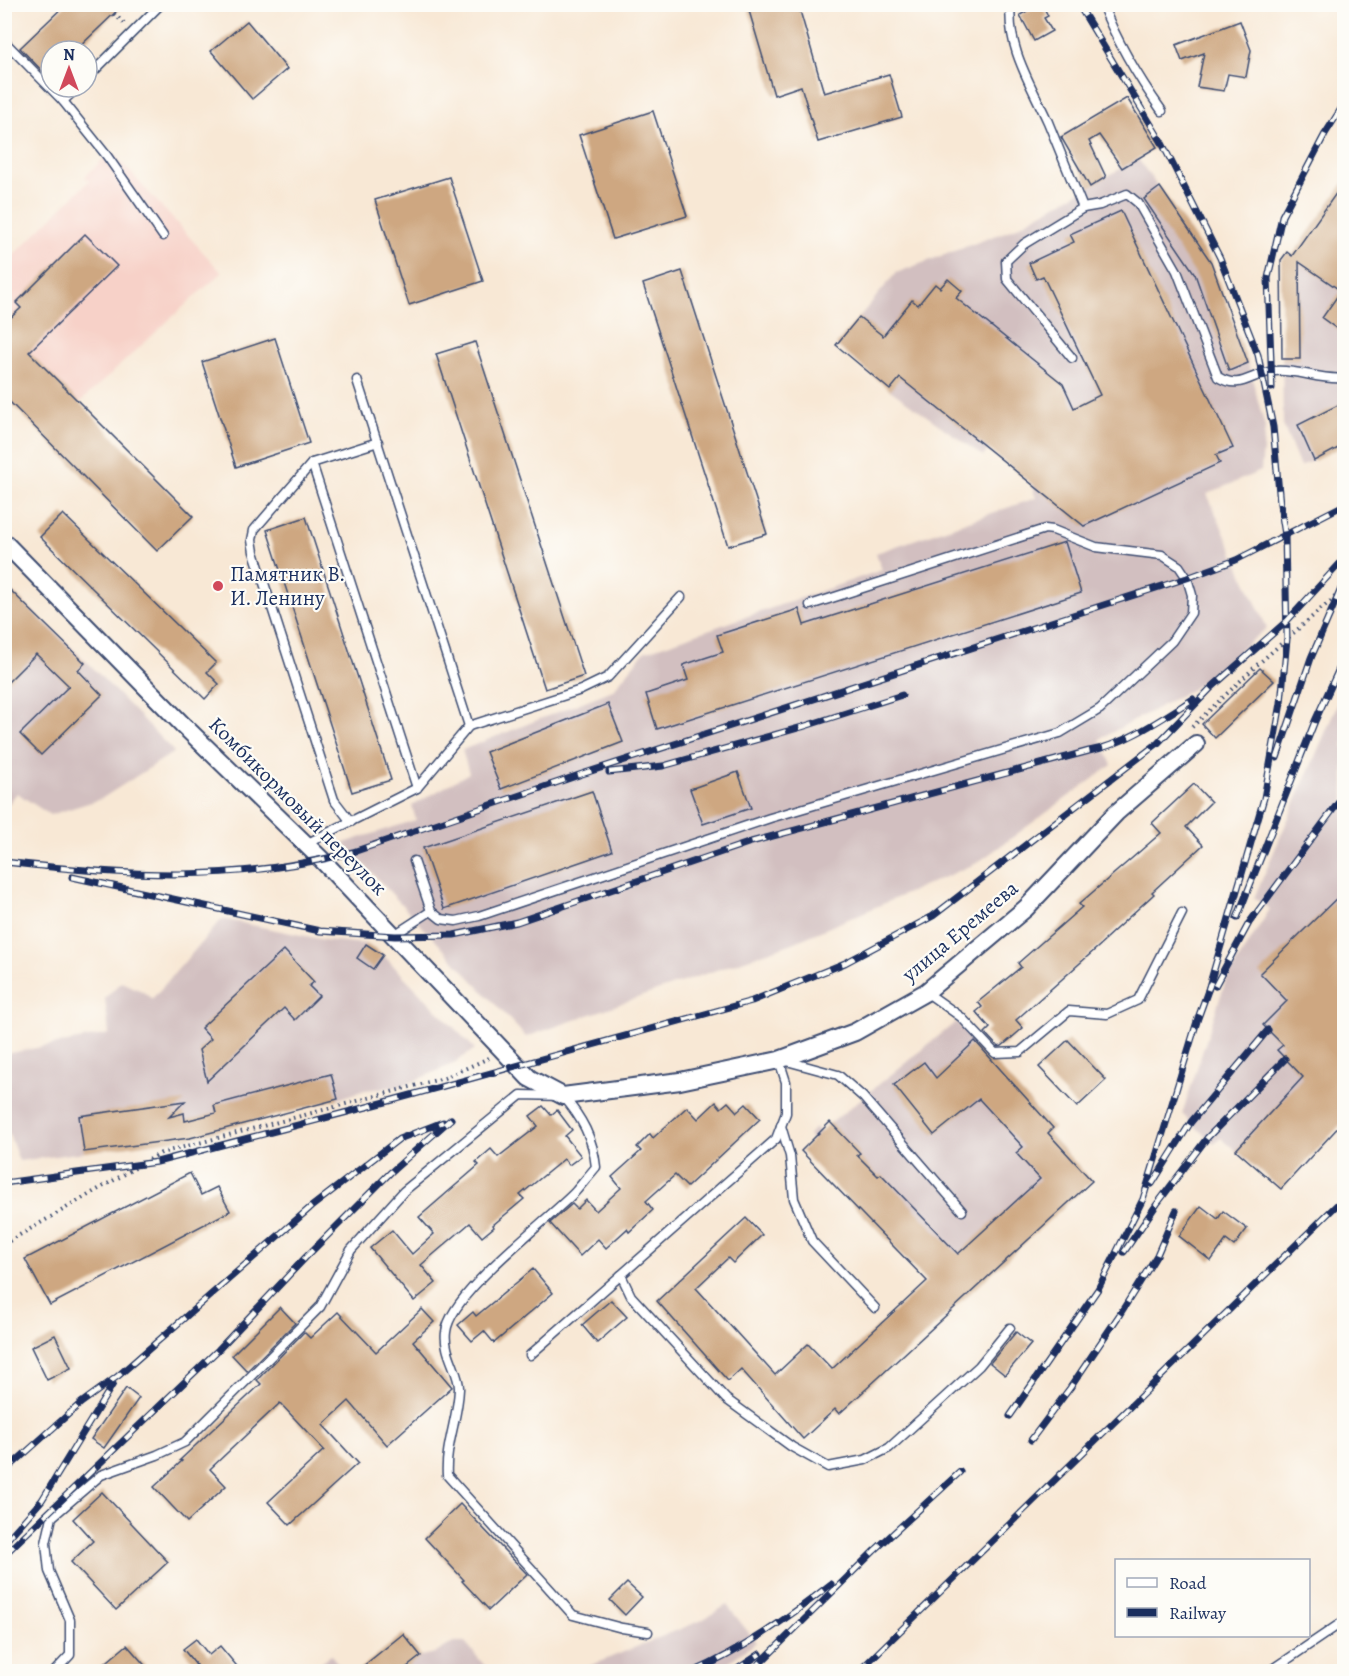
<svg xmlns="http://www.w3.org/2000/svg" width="1349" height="1676" font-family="Alegreya,serif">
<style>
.built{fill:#f7d1c8}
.industrial{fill:#d2bfc0}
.building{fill:#cea781}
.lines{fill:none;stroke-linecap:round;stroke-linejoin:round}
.service-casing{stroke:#3c4b70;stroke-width:11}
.minor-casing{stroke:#3c4b70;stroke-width:20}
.path{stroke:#3c4b70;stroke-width:4;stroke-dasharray:1.5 4.5;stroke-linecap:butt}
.service{stroke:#fff;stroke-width:8}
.minor{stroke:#fff;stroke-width:16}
.rail-casing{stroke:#1b2f5e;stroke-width:7}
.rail{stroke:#fdfcf7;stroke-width:4.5;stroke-dasharray:14;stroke-linecap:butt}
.poi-dot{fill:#d1495b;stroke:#fdfcf7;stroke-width:2}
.labels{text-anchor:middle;stroke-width:4.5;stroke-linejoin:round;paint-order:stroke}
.poi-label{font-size:21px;fill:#1b2f5e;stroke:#fdfcf7;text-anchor:start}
.street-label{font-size:21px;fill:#1b2f5e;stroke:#fdfcf7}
</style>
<rect width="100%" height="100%" fill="#fdfcf7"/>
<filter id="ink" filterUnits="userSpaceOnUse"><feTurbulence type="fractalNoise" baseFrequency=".0167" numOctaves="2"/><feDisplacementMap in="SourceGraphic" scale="12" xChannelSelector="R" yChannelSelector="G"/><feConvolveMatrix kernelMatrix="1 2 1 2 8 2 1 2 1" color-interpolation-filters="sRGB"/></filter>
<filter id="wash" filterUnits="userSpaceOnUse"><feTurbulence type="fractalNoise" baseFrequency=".008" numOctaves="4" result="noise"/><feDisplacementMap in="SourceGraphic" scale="24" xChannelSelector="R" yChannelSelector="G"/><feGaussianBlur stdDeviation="1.35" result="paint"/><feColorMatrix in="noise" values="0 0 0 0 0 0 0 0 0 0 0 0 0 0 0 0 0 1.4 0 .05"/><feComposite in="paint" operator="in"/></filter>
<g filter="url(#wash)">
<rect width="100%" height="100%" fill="#f8e8d5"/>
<polygon class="built" points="111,151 222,273 195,296 79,403 5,396 4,252 11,258 89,181 85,177"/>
<g class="industrial">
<polygon points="1138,159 1211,262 1248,363 1265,427 1261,471 1207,494 1267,628 1192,689 1100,739 1112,765 977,863 793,943 526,1037 344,843 416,820 412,806 469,773 462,750 613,690 644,652 882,570 876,553 1036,498 1031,484 989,449 983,456 890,390 836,345 896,273 1013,229"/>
<polygon points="1344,182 1344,445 1300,467 1283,425 1281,260 1287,252 1292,256"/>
<polygon points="4,584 88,663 174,752 101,799 50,815 17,793 6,807 5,806"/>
<polygon points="1344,689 1344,1121 1281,1189 1221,1138 1214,1144 1182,1114 1226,980 1270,909 1254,898"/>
<polygon points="222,919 325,940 366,944 383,955 475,1049 453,1064 403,1086 365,1090 338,1099 188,1138 19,1161 5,1123 5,1054 109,1034 105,998 121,982 142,991 152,999"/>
<polygon points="956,1022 1053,1128 1048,1133 1092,1181 934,1289 881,1232 801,1151 813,1140 808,1135 815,1128 820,1132"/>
<polygon points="727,1605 756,1642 716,1671 577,1671 700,1621"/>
<polygon points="403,1634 421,1656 436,1653 454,1642 465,1642 489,1671 357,1672"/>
<polygon points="331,1655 344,1671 310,1671"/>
</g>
<g id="blocks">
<g class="building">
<polygon points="66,4 124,4 75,51 51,51 51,80 20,48"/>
<polygon points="747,4 798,4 824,93 889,74 902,117 818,142 801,86 774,95"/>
<polygon points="1039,4 1042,4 1048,16 1044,18 1052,31 1034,41 1020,15"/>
<polygon points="247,21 287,69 252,99 211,51"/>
<polygon points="1240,21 1251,50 1246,77 1228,74 1224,91 1197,87 1204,53 1182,61 1176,45"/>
<polygon points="1127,98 1157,147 1122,168 1099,135 1089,141 1106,177 1090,187 1061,137"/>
<polygon points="653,111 687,216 613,239 579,135"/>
<polygon points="449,177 483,281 409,305 375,200"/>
<polygon points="1344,182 1344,334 1322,318 1341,291 1299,262 1300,359 1282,359 1281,260 1287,252 1292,256"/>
<polygon points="1160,187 1211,262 1248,363 1229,371 1195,274 1144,199"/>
<polygon points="1121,211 1233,448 1216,455 1220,463 1084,526 900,378 890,390 836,345 859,317 883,336 912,300 918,305 935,284 940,288 948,279 962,291 956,298 1063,384 1074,408 1100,395 1043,276 1036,279 1029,263 1074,242 1070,234"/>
<polygon points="85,234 117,266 29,352 193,516 157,551 4,396 4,324 21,308 16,303"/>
<polygon points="682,271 767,534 728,546 643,284"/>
<polygon points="275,338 309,443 236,467 202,362"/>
<polygon points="475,342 584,676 545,689 436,354"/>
<polygon points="1344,402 1344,445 1314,461 1298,425"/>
<polygon points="63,514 216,663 207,672 219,684 205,699 40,537"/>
<polygon points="306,517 391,780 352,792 267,530"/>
<polygon points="1065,542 1081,593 657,729 646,694 688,680 683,665 723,652 717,635 799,609 804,625"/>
<polygon points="4,584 85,663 78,670 102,695 41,755 20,734 69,686 36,654 4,686"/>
<polygon points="1260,668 1274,681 1215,738 1202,724"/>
<polygon points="608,704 623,742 501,789 486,752"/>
<polygon points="738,772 751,808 703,824 690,789"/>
<polygon points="1194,784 1211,802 1186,827 1203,845 1152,892 1154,894 1105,939 1106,940 1016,1020 1023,1028 1002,1046 998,1047 985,1033 990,1028 976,1012 982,1007 978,1002 1021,967 1018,963 1082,907 1079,904 1161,833 1152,823"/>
<polygon points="592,791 612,851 444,909 423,848"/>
<polygon points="1344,891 1344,1121 1281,1189 1236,1150 1303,1077 1277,1050 1283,1045 1263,1025 1287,1001 1260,973"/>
<polygon points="366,944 383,955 373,969 357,958"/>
<polygon points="284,950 314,982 309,986 319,996 295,1020 284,1008 207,1081 199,1050 211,1039 201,1028"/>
<polygon points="1068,1040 1106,1080 1077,1107 1039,1067"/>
<polygon points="975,1041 1053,1128 1048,1133 1092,1181 839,1414 835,1409 803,1439 741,1369 728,1381 657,1301 746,1218 762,1235 733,1263 728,1258 696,1288 775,1375 808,1344 832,1369 927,1281 801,1151 830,1122 860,1153 857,1155 878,1176 881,1174 958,1254 1040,1179 1016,1153 1023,1147 979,1099 934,1135 894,1085 924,1062 936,1078"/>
<polygon points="331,1074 338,1099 190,1138 84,1152 79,1116 185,1101 169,1117 184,1113 185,1121 216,1113 214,1105"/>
<polygon points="716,1102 721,1108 728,1102 737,1112 746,1104 760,1119 687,1187 675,1175 646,1201 653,1210 629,1232 627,1229 606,1248 598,1239 580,1256 550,1223 572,1204 577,1209 586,1200 596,1211 621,1188 612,1177 641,1151 637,1147 650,1134 653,1138 687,1107 698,1119"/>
<polygon points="543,1106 551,1115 557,1110 572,1130 565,1136 581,1156 569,1165 564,1159 520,1195 524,1199 493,1225 494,1227 482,1237 470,1223 421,1265 436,1283 414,1301 370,1248 392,1230 412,1254 434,1234 419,1217 479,1165 476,1162 491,1149 498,1157 538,1126 530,1116"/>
<polygon points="190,1173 201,1195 217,1187 230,1211 50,1305 25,1259"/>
<polygon points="1201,1206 1218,1219 1223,1211 1247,1229 1234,1246 1226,1240 1211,1261 1179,1236"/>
<polygon points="533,1269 553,1293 494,1343 484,1331 472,1341 458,1325 473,1312 476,1316"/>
<polygon points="611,1300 627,1317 597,1343 582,1325"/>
<polygon points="280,1307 295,1323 247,1371 232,1355"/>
<polygon points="422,1309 434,1322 413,1341 452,1387 387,1445 349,1401 323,1425 358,1463 290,1525 268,1502 324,1450 280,1403 210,1469 226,1486 187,1522 154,1487 182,1461 180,1460 261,1384 257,1380 304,1332 310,1338 338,1312 376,1352"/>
<polygon points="1016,1332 1031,1344 1005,1375 990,1363"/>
<polygon points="55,1335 71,1368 47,1380 31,1347"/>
<polygon points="126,1388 139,1398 104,1448 91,1439"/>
<polygon points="102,1492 168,1562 116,1610 71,1562 93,1541 73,1519"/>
<polygon points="460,1504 527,1574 489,1610 462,1581 464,1580 425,1538"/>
<polygon points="627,1583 642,1597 625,1615 610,1600"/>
<polygon points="403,1634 421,1656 402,1671 357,1671"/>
<polygon points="196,1639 209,1655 220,1646 241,1671 189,1671 196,1665 183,1649"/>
<polygon points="127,1645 150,1671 96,1671"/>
</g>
</g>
</g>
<g filter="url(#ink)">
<use href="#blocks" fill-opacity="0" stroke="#3c4b70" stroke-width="1.5"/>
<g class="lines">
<g class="service-casing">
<g id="service">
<path d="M1011,4C1006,47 1031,84 1048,122C1060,151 1071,179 1083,208L1100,205L1127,194L1138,203L1177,271L1218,377C1241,391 1251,373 1275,371C1298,369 1322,381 1344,378"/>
<path d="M1102,4C1118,44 1137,76 1162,111"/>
<polyline points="4,41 63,101 107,156 163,236"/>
<polyline points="87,78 161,4"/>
<polyline points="63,101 78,87"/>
<polyline points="1072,358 1007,279 1006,261 1024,244 1083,208"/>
<polyline points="357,380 469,726"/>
<polyline points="312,463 417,788"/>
<polyline points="351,822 334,800 254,552 252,540 254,530 312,463 378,442"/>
<polyline points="306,844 417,788 469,726 581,690 608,677 681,597"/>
<polyline points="414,861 431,911 441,919 456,921 479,916 770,818 1060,733 1100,709 1172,641 1191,613 1192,595 1187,578 1179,566 1162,555 1096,547 1053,530 1045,529 810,605"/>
<polyline points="394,935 431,911"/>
<polyline points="926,992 961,1017 995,1053 1020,1052 1069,1011 1107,1014 1138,1000 1182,913"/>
<polyline points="783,1060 838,1075 863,1097 962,1211"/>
<polyline points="781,1126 790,1156 794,1199 812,1241 875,1308"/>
<polyline points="621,1275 631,1296 726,1399 792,1447 828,1467 865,1460 889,1448 979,1366 1010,1328"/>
<polyline points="530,1355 776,1139 786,1113 786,1082 779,1060"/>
<path d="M54,1672L70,1655V1620L49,1571L46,1543L52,1517L101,1475L157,1455L185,1442L320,1307L351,1250L404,1191L521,1095L563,1096C582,1118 593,1138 596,1167C589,1175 582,1184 575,1192C546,1222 450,1293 446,1332C443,1353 460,1373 459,1389C458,1418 445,1446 447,1475L573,1615L622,1628L648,1632"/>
<polyline points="1269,1672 1344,1621"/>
</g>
</g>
<g class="minor-casing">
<polyline id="minor" points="4,542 182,724 322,860 529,1078 563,1096 680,1081 779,1060 855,1032 926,992 1026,908 1116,813 1196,744"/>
</g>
<g class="path">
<polyline points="114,14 125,24"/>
<polyline points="78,48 81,51"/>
<polyline points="1192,727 1258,664 1344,589"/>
<polyline points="4,1244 161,1153 444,1078 489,1058"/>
</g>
<use href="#service" class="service"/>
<use href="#minor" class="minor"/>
<g class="rail-casing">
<g id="rail">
<polyline points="1078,4 1161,141 1220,258 1258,355 1273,427 1280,504 1285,535 1287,639 1281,703 1264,798 1208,990"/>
<polyline points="1272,388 1268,278 1282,216 1325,134 1344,104"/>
<polyline points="1277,758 1311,658 1344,582"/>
<polyline points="609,772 663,766 802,727 902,695"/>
<path d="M5,862C124,876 235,883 353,852L582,774L1187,578L1236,560L1344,505"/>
<path d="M72,877L320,931L395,936L454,935L517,922L751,842L1089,751C1124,745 1163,718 1193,699"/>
<polyline points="1237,918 1315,721 1344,658"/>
<polyline points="1215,986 1249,923 1344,795"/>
<polyline points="4,1183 157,1162 382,1103 752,1001 845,963 933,916 1158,743 1211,688 1287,621 1344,559"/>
<polyline points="1152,1184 1191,1122 1268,1030"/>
<polyline points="1124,1252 1157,1204 1207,1138 1285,1059"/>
<polyline points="1010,1416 1098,1289 1143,1199 1198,1018 1211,982"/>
<polyline points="1031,1440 1070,1388 1120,1314 1157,1255 1176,1211"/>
<polyline points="4,1472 81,1403 118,1376 311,1207 399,1139 443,1122"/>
<polyline points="4,1543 42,1500 113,1384"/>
<polyline points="4,1555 218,1350 305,1258 391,1172 451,1119"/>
<path d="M693,1672C743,1650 788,1618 831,1584"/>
<polyline points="733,1672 760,1654"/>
<polyline points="751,1672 874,1551 960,1472"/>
<polyline points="858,1672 1344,1198"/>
</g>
</g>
<use href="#rail" class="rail"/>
</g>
</g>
<circle class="poi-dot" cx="218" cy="586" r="6"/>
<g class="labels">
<g class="poi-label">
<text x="230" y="581">Памятник В.<tspan x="230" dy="24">И. Ленину</tspan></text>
</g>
<g class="street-label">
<text transform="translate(298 806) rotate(45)" y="7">Комбикормовый переулок</text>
<text transform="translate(960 931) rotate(-40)" y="7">улица Еремеева</text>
</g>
</g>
<rect width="1349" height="1676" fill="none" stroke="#fdfcf7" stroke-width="24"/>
<rect x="1115" y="1559" width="195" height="78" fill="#fdfcf7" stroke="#a3aaba" stroke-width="1.5"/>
<rect x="1127" y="1578" width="30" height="9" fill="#ffffff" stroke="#a3aaba" stroke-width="1.5"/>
<text x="1169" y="1589" font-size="18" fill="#1b2f5e">Road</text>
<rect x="1127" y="1608" width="30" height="9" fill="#1b2f5e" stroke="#a3aaba" stroke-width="1.5"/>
<text x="1169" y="1619" font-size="18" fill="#1b2f5e">Railway</text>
<g transform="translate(69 69)"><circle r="28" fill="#fdfcf7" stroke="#a3aaba" stroke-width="1.5"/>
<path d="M0-4.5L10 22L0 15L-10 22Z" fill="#d1495b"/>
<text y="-9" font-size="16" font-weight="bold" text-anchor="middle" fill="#1b2f5e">N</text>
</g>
</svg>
